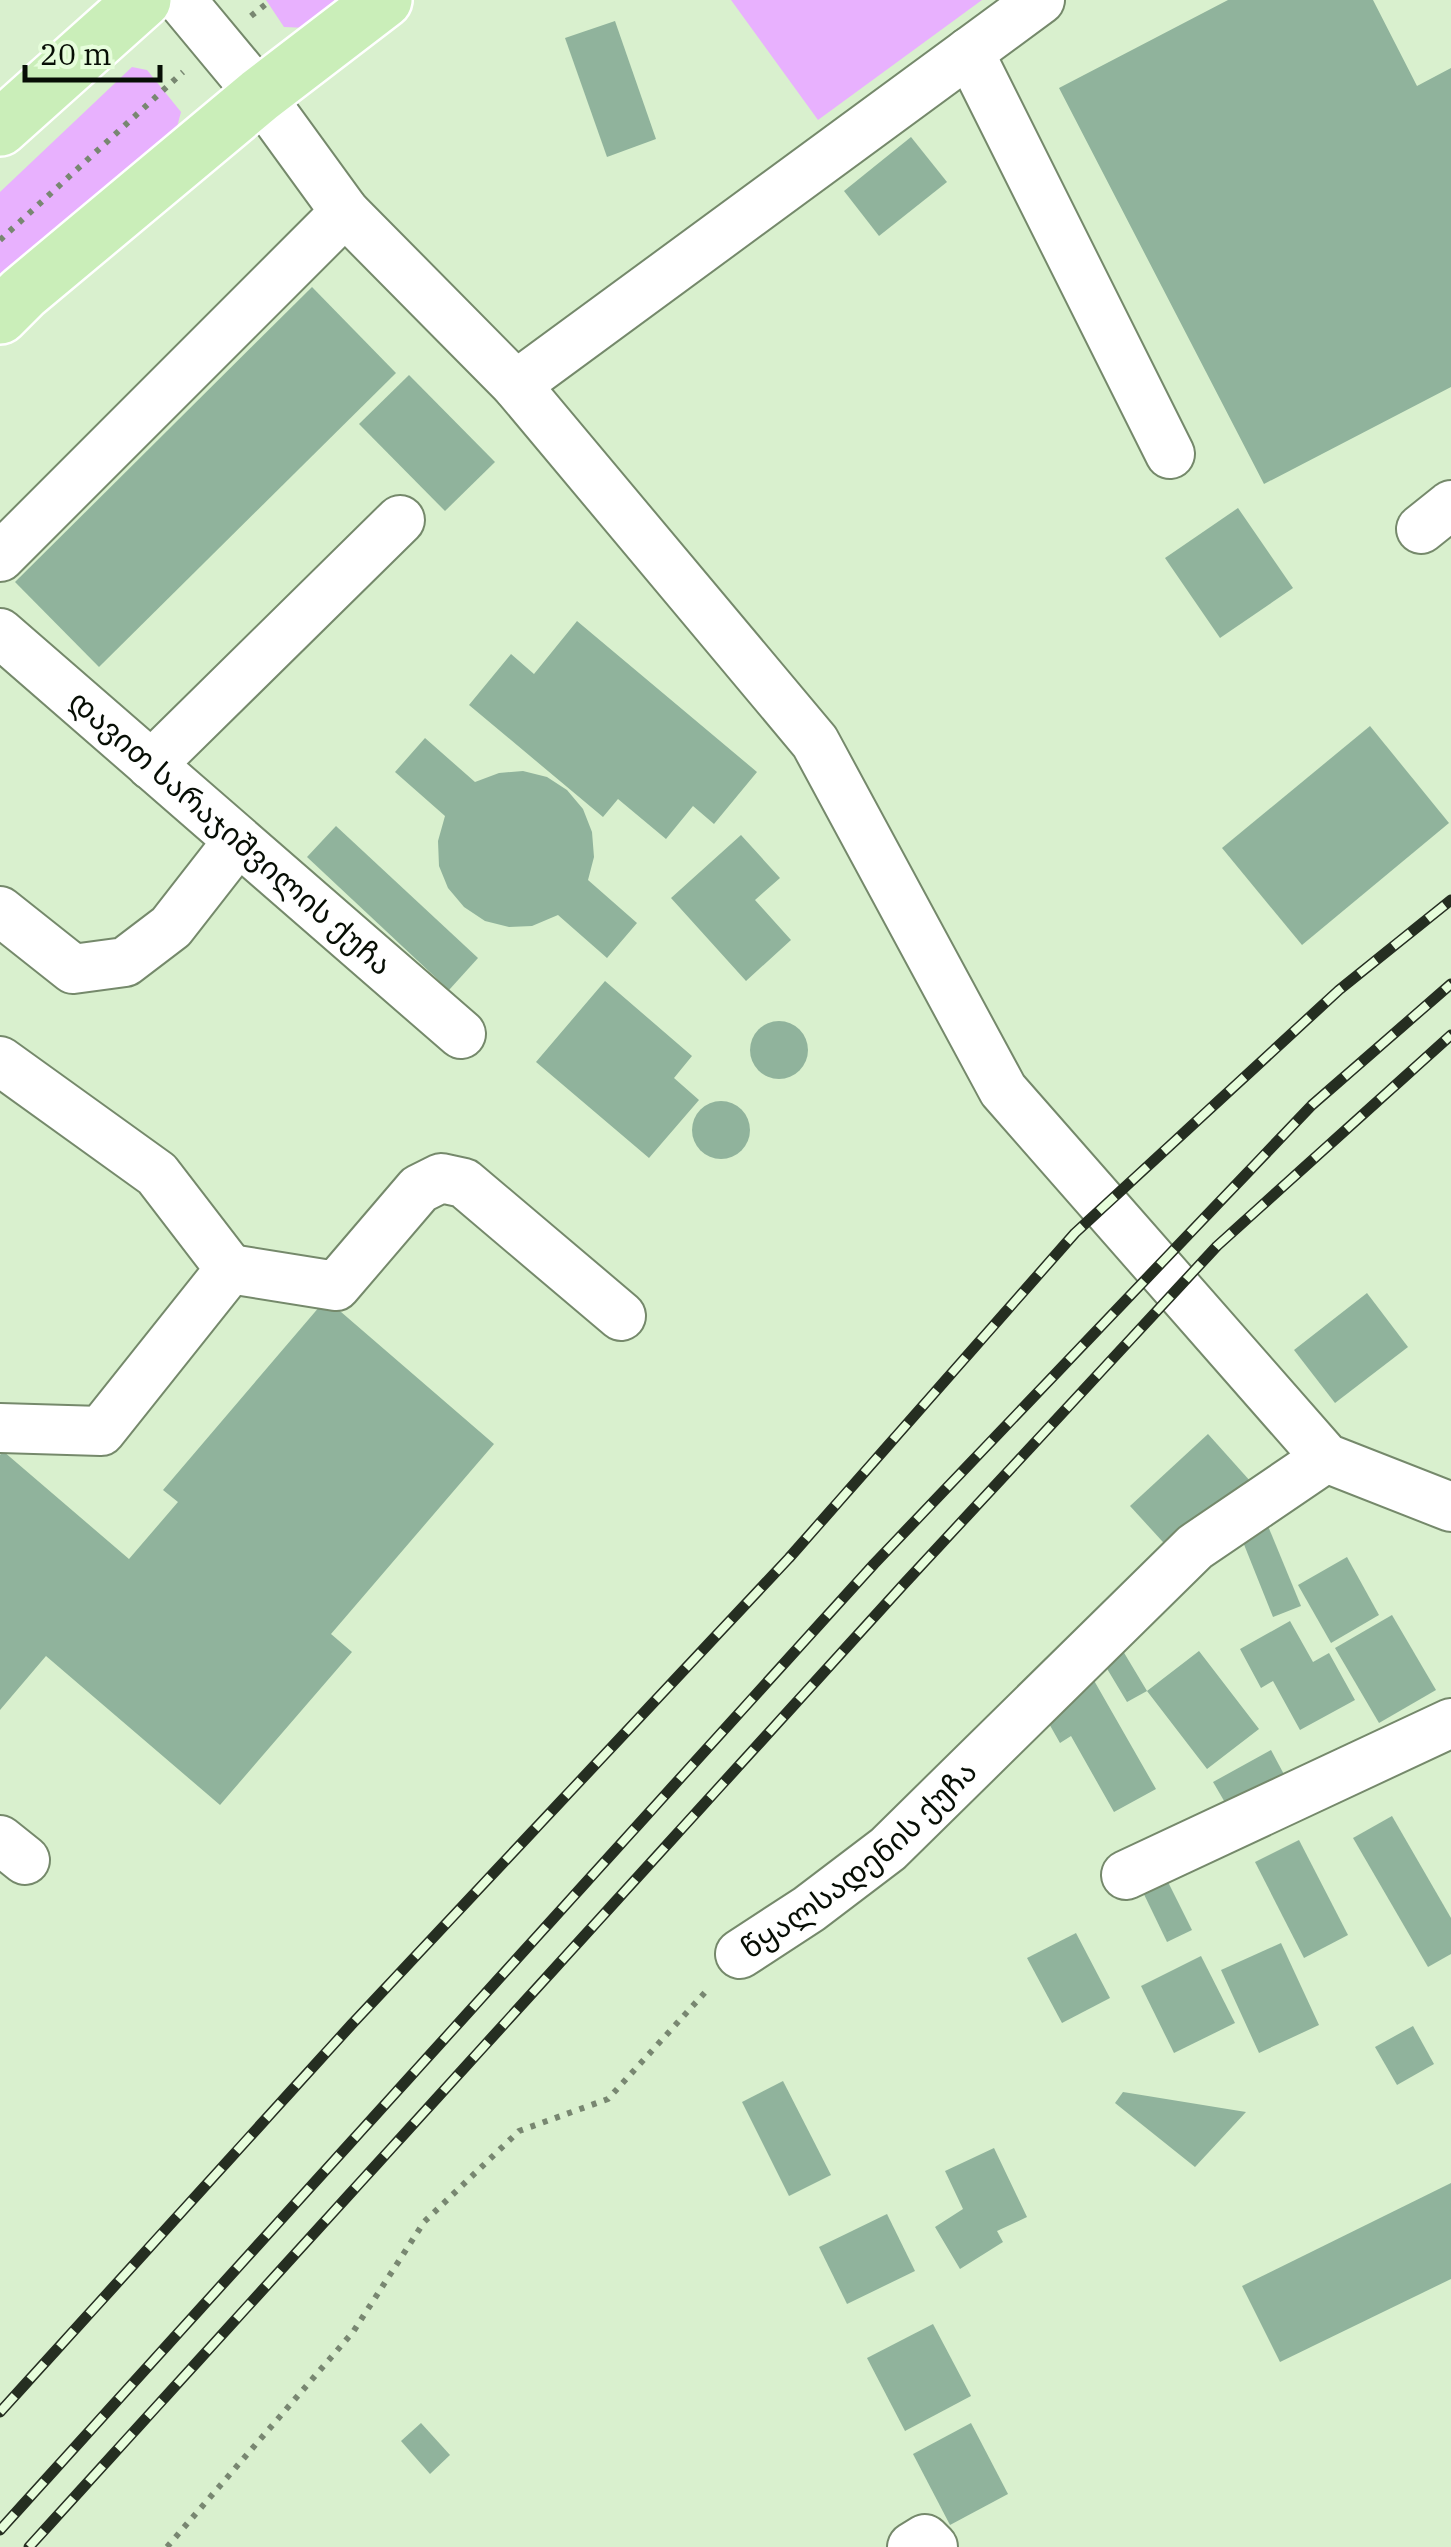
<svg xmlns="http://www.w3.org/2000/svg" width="1451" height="2547" font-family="'IBM Plex Serif','Noto Sans Georgian',serif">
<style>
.green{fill:#e8b1fe}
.building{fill:#90b39c}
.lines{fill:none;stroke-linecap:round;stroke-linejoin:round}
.minor-casing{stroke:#75896b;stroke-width:52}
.major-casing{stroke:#fff;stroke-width:60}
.path{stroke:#788771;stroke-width:6;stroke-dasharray:5 8;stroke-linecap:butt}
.minor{stroke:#fff;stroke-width:48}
.major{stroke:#caeeb9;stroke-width:55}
.rail-casing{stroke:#252e21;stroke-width:11}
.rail{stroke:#e6fddb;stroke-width:8;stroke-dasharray:22;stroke-linecap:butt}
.labels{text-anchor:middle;stroke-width:8;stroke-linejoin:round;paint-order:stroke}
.street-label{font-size:30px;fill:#070e05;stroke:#e6fddb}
</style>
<rect width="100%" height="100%" fill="#d9f0ce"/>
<g class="green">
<polygon points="266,0 342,0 307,28 284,27"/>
<polygon points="731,0 982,0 818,120"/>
<polygon points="132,67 147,70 181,112 176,131 0,295 0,192"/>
</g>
<g class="building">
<polygon points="1228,0 1373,0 1417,86 1451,68 1451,387 1264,484 1059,88"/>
<polygon points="615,21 656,139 607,157 565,38"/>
<polygon points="911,137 947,182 879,236 844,191"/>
<polygon points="312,287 396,373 99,667 15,582"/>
<polygon points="409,375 495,462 445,511 359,424"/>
<polygon points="1238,508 1293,588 1220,638 1165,558"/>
<polygon points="577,621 757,772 714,824 693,806 666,839 618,799 603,817 469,705 511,654 534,674"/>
<polygon points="1370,726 1449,823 1302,945 1222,848"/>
<polygon points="425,738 475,782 499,773 523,771 547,777 567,790 583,809 592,832 594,857 588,880 637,923 607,958 558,915 532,926 509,927 485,921 464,907 448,888 439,866 438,841 445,816 395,772"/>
<polygon points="336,826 478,958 449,990 307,857"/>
<polygon points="741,835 780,878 755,900 791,940 746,981 671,898"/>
<polygon points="605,981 692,1056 674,1078 699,1100 649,1158 536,1062"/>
<circle cx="779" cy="1050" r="29"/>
<circle cx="721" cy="1130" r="29"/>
<polygon points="1367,1293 1408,1347 1335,1403 1294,1350"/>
<polygon points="326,1299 494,1444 331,1634 352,1652 220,1805 46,1656 0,1710 0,1455 3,1451 129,1559 178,1502 163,1490"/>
<polygon points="1208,1434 1251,1482 1173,1553 1130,1506"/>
<polygon points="1268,1526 1301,1606 1273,1617 1241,1537"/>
<polygon points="1347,1557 1379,1615 1331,1643 1298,1585"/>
<polygon points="1392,1615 1436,1690 1379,1723 1335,1648"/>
<polygon points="1290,1621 1313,1662 1329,1653 1355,1700 1300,1730 1273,1681 1261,1688 1240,1649"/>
<polygon points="1123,1651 1147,1691 1199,1651 1259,1729 1207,1769 1147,1691 1127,1702 1103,1662"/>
<polygon points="1092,1677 1156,1789 1114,1812 1071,1736 1060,1743 1039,1706"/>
<polygon points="1271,1750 1287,1780 1230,1811 1213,1782"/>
<polygon points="1392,1816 1451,1918 1451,1954 1428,1967 1353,1838"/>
<polygon points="1299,1840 1348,1935 1304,1958 1255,1862"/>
<polygon points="1163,1872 1192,1930 1167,1942 1139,1884"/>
<polygon points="1076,1933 1110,1998 1062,2023 1027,1958"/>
<polygon points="1281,1943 1319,2025 1259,2053 1221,1970"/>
<polygon points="1201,1956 1235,2023 1174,2053 1141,1986"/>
<polygon points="1413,2026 1434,2064 1397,2085 1375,2047"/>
<polygon points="783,2081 831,2175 789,2196 742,2102"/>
<polygon points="1123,2092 1246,2112 1195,2167 1115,2103"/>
<polygon points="994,2148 1027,2217 997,2231 1003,2242 960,2269 935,2227 963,2209 945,2171"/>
<polygon points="1451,2183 1451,2279 1280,2362 1242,2286"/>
<polygon points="887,2214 915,2271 847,2304 819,2247"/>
<polygon points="933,2324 971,2396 905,2431 867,2358"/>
<polygon points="421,2423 450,2455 430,2474 401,2441"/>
<polygon points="971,2423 1008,2494 950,2525 913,2454"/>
</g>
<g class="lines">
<g class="minor-casing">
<g id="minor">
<polyline points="181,0 260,95 345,212 516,385 815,742 1003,1090 1326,1458 1451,1507"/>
<polyline points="969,52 1170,454"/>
<polyline points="516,385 1040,0"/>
<polyline points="1421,529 1451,505"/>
<polyline points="0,557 345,212"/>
<path id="s1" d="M0,633L461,1034"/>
<polyline points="151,765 400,520"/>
<polyline points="0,911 73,969 125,962 171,927 238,841"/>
<polyline points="0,1061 157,1174 230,1269 101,1431 0,1428"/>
<polyline points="230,1269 336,1286 419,1189 441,1178 464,1183 621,1316"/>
<polyline points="0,1840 25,1860"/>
<polyline points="1126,1875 1451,1723"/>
<path id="s2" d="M740,1954L809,1909L888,1849L1195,1547L1326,1458"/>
<polyline points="912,2547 925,2539 933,2547"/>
</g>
</g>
<g class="major-casing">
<g id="major">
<polyline points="0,128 143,0"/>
<polyline points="0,316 23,293 260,95 384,0"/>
</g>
</g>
<g class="path">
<polyline points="251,16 271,0"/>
<polyline points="0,240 183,72"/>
<polyline points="167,2547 353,2332 424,2222 519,2131 608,2099 709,1988"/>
</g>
<use href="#minor" class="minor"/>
<use href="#major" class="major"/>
<g class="rail-casing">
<g id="rail">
<polyline points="0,2412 352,2024 789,1558 1075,1233 1339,990 1451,900"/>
<polyline points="0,2530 874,1564 1312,1105 1451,984"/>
<polyline points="29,2547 903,1585 1217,1246 1451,1035"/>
</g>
</g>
<use href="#rail" class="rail"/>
</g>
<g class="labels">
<g class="street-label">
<text dy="10" stroke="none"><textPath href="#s1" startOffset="305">დავით სარაჯიშვილის ქუჩა</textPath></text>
<text dy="10" stroke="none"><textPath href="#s2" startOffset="152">წყალსადენის ქუჩა</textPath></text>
</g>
</g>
<path d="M25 65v15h135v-15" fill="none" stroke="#070e05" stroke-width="5"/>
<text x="40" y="65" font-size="30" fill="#070e05" stroke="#e6fddb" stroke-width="8" paint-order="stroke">20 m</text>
</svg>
